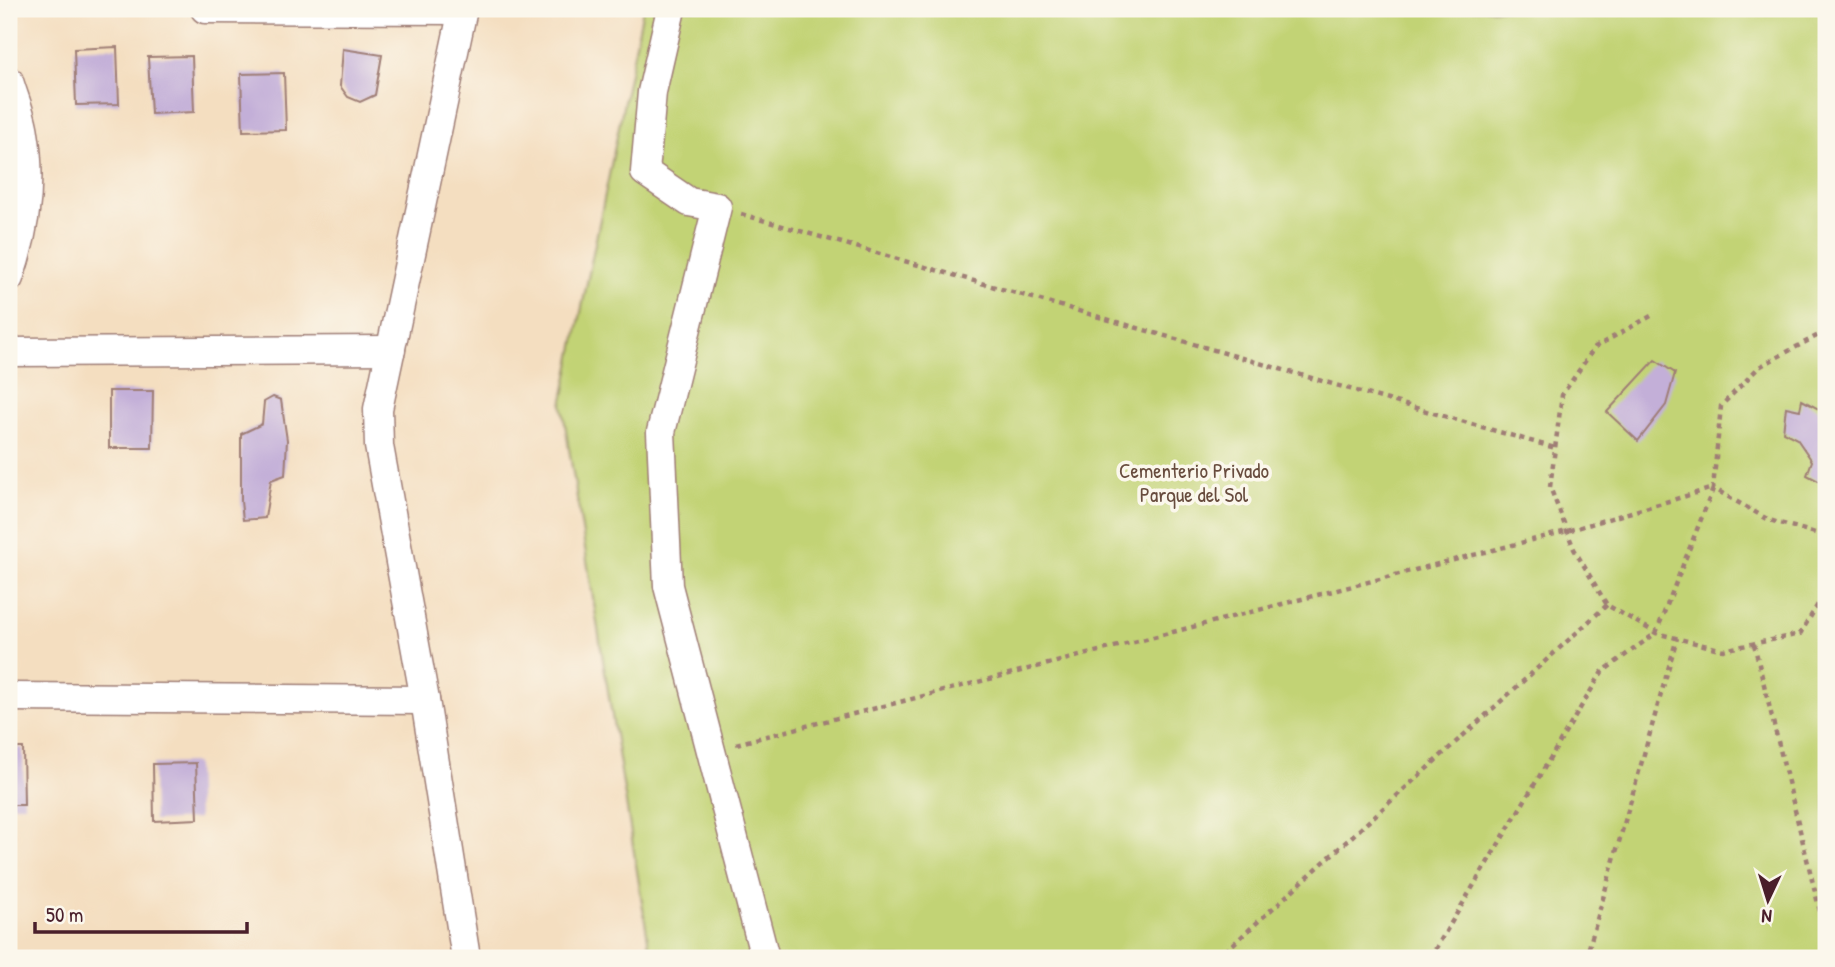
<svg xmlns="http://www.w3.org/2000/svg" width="1835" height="967" font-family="'Patrick Hand',sans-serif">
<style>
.green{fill:#c2d375;stroke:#867950;stroke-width:2}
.building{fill:#c3afd8}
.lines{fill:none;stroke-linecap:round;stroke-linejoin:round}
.minor-casing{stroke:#9f7e76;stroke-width:31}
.path{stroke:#9f7e76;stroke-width:4.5;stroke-dasharray:5 5;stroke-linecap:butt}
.minor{stroke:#fff;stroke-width:28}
.labels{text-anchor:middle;stroke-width:7;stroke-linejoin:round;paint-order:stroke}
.park-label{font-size:21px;fill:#684c3e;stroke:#fbf7ec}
</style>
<rect width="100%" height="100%" fill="#fbf7ec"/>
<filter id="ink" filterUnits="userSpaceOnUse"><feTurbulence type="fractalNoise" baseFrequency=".0143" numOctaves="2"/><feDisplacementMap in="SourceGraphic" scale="14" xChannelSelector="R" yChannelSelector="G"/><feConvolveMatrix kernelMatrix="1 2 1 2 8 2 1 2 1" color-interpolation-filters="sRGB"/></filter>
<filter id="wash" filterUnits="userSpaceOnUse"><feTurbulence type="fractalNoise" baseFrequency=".00686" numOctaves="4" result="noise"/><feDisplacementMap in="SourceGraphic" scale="28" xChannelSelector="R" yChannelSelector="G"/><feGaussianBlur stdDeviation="1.57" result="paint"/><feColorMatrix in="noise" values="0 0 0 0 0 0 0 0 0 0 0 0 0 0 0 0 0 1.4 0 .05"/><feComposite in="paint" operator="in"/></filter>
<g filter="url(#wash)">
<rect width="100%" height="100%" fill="#f4dec0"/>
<polygon class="green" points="643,9 1826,9 1826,958 651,958 562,405"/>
<g id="blocks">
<g class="building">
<polygon points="117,47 119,104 76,105 74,49"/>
<polygon points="343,49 382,55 375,95 360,102 348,97 340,86"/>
<polygon points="192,56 194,112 151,114 148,57"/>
<polygon points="284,73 286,130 243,131 241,74"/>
<polygon points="1655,360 1675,373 1666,405 1638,441 1607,412"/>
<polygon points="109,391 153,391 152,448 109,448"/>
<polygon points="273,397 281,400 287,440 285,475 271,480 265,518 243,520 241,501 241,434 262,424 264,402"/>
<polygon points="1802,400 1817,408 1826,417 1826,485 1807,475 1812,461 1797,439 1783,432 1786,407 1800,410"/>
<polygon points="9,748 23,748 24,805 9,805"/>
<polygon points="196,763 198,819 154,821 153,764"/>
</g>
</g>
</g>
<g filter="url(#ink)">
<use href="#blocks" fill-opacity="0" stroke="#9f7e76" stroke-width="2"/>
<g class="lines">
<g class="minor-casing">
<g id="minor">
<polyline points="205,9 462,10"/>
<polyline points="463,9 378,409 379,446 425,700 466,958"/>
<polyline points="671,9 652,92 645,172 689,202 717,207 661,432 668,586 765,958"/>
<path d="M9,81C14,98 22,116 24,133C32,181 25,232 9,278"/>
<polyline points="9,352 391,350"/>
<polyline points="9,697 425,700"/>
</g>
</g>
<g class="path">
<polyline points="741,214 1555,448"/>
<polyline points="1651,316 1595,347 1562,395 1550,487 1574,549 1607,605 1656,633 1723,650 1800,634 1826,591"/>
<polyline points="1826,331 1759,367 1721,406 1713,488 1769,520 1826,536"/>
<polyline points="1816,607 1826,618"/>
<polyline points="1754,644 1826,936"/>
<polyline points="736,744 1567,531 1713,488"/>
<polyline points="1218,958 1607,605"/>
<polyline points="1430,958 1602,672 1656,633 1713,489"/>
<polyline points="1586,958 1677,638"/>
</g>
<use href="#minor" class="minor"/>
</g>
</g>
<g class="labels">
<g class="park-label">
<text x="1194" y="478">Cementerio Privado<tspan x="1194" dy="24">Parque del Sol</tspan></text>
</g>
</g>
<rect width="1835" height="967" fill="none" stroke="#fbf7ec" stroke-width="35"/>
<g transform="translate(1768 900) rotate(184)" stroke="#fbf7ec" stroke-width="5" paint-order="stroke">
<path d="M0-5L12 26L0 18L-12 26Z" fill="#4a1f2b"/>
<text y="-10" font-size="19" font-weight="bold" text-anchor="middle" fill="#4a1f2b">N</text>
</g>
<path d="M35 922v10h212v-10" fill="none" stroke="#4a1f2b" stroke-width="3.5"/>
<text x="46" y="922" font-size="21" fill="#4a1f2b" stroke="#fbf7ec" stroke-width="5" paint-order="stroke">50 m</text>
</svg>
